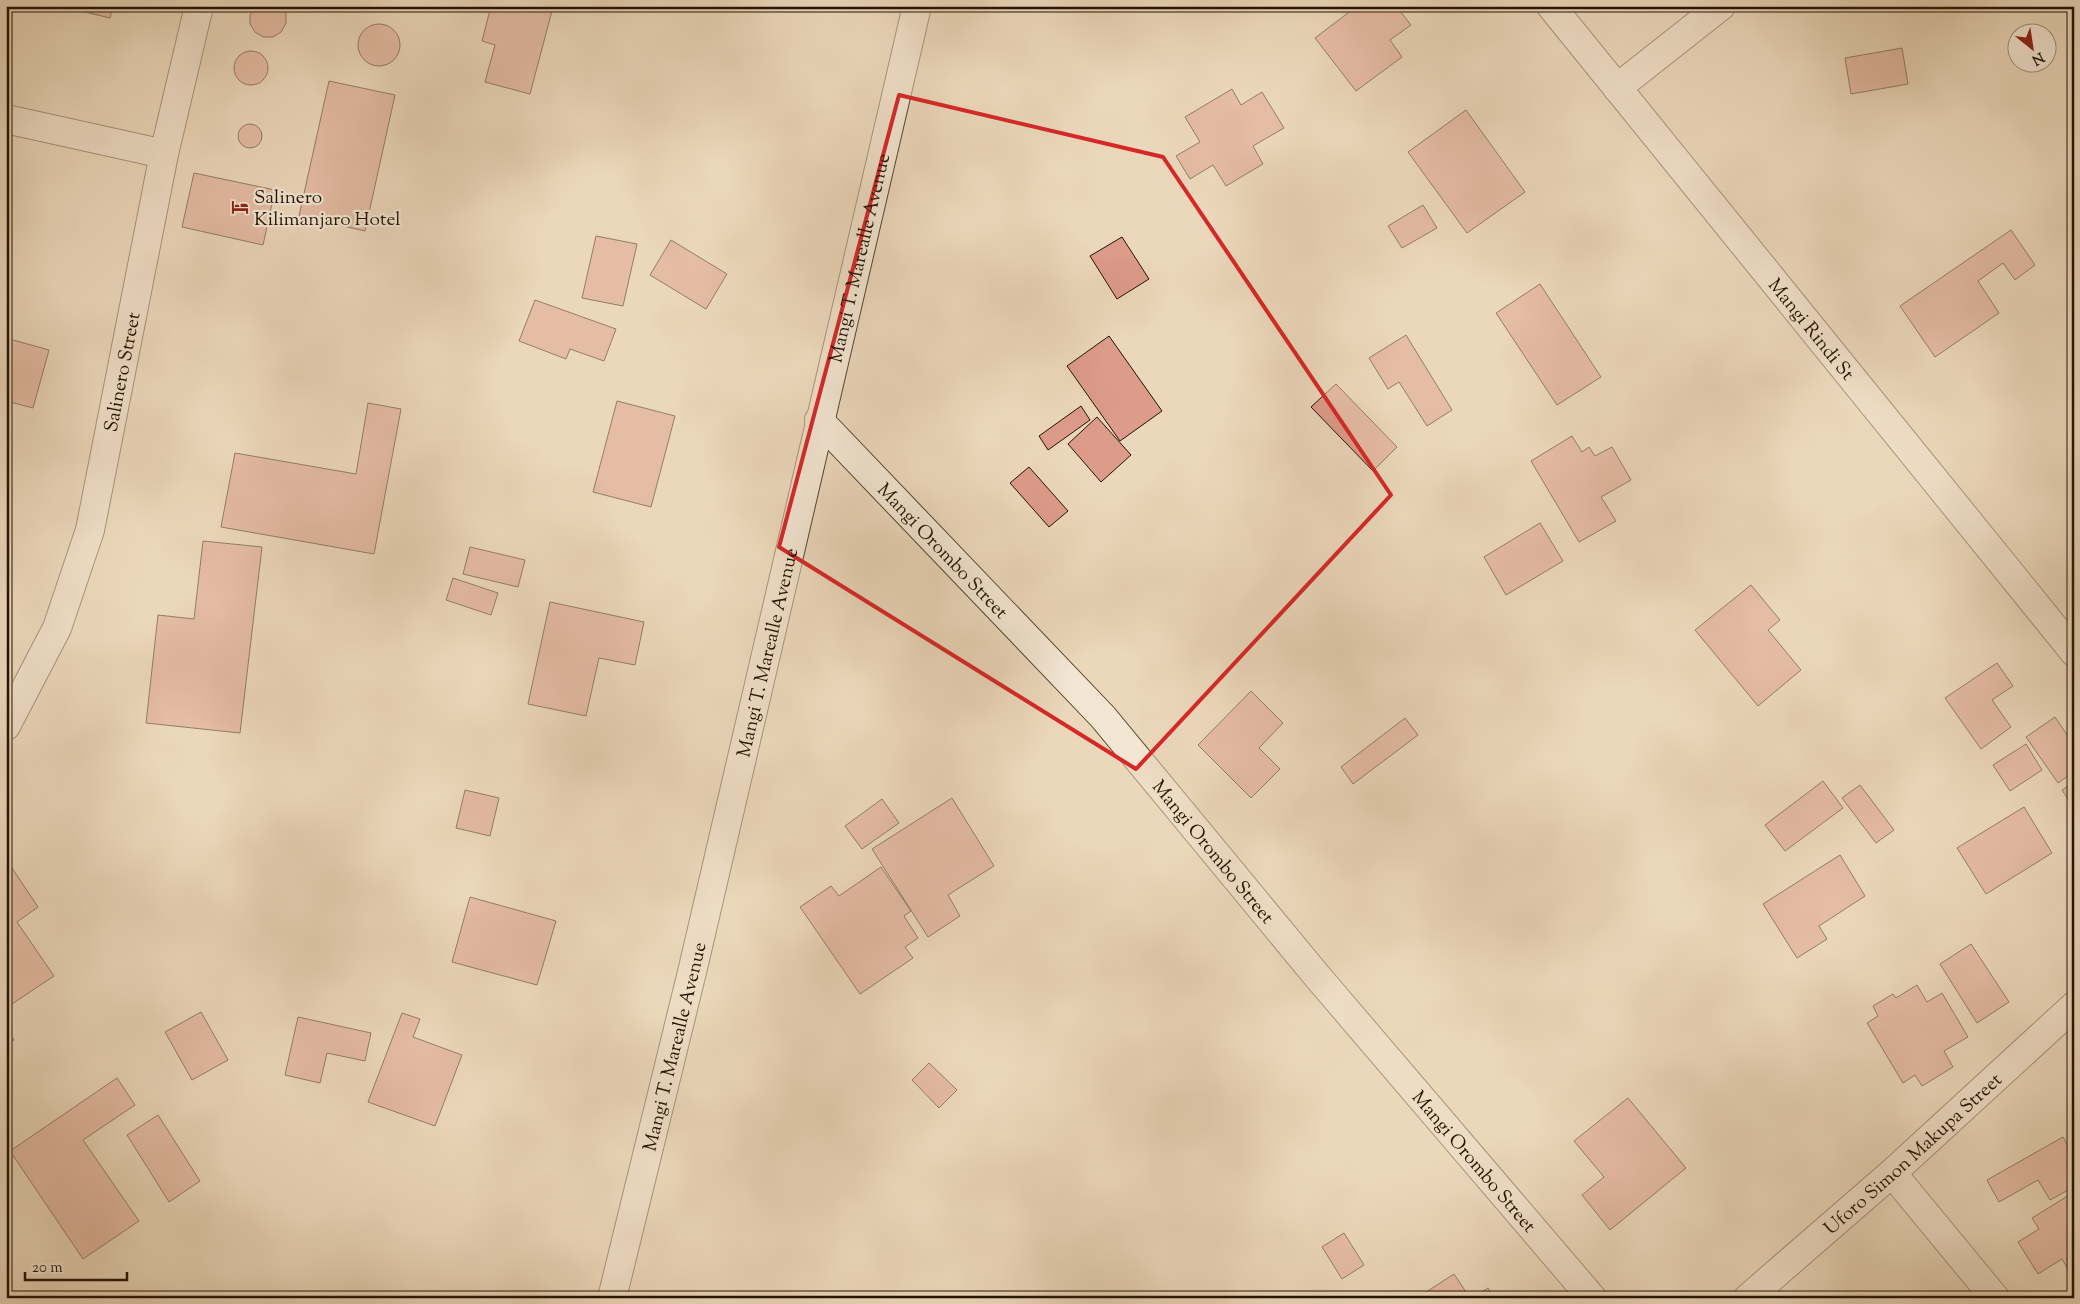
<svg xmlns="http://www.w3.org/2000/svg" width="2080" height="1304" font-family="'Sorts Mill Goudy',serif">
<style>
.building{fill:#dd9b8a;stroke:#231301}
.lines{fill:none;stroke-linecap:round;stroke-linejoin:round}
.minor-casing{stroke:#55442f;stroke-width:30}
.minor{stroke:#f2e5d2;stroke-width:28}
.marked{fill:none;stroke:#d62828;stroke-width:4;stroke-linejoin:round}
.labels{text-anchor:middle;stroke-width:4.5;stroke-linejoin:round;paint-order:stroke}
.poi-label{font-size:19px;fill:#231301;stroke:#f2e5d2;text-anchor:start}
.street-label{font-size:19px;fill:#231301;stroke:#f2e5d2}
</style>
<rect width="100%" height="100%" fill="#ebd7ba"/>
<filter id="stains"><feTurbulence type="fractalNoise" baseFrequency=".004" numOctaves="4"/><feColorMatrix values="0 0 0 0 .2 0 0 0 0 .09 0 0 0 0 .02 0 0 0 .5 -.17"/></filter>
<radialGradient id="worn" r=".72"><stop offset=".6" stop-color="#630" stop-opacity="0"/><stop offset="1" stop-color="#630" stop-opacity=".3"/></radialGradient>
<g class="building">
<polygon points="60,6 113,6 110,18"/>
<polygon points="255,6 281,6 286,14 286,23 281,32 273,37 263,37 255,32 250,24 250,15"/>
<polygon points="491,6 553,7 530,94 485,82 495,45 482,41"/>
<polygon points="1357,6 1396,6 1411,25 1390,40 1402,57 1356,91 1315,38"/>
<circle cx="379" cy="45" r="21"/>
<polygon points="1902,48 1908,84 1851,94 1845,58"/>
<circle cx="251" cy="68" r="17"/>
<polygon points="329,81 395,95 365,231 299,216"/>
<polygon points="1232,89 1241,105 1262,92 1284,128 1253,146 1263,164 1226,186 1213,165 1190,179 1176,156 1200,142 1185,117"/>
<polygon points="1466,110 1525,192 1467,233 1408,152"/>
<circle cx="250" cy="136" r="12"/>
<polygon points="194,173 275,190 263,245 182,227"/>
<polygon points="1423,205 1437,228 1402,248 1388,226"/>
<polygon points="2011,230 2035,265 2015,280 2003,263 1978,281 1999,313 1935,357 1900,306"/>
<polygon points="596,236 637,244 623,306 582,298"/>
<polygon points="1122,237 1149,279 1117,299 1090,256"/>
<polygon points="671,240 727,274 706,309 650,275"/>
<polygon points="1540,284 1601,377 1557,405 1496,313"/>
<polygon points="535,300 616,329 604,361 570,349 566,359 519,341"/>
<polygon points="1406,335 1452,410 1427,426 1399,382 1388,389 1369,358"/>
<polygon points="1109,336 1162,411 1120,441 1067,366"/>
<polygon points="6,338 49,350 33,408 6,401"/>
<polygon points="1336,384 1397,447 1373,471 1311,407"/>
<polygon points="617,401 675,416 651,507 593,492"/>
<polygon points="368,403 401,409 374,554 221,527 235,453 356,474"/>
<polygon points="1081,406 1090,420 1048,450 1039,436"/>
<polygon points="1097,417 1131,455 1101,482 1068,444"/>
<polygon points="1572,436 1582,452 1589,447 1595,456 1612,447 1631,480 1601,497 1616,521 1579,542 1531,461"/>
<polygon points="1029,467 1068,511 1049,527 1010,483"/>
<polygon points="1540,523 1563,561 1506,595 1484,557"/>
<polygon points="203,541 262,547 240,733 146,723 158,615 194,619"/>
<polygon points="470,547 525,560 518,587 463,574"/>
<polygon points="453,578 498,593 491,615 446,600"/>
<polygon points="1751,585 1780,620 1768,630 1801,670 1758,706 1695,630"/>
<polygon points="550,602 644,622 635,665 599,658 586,716 528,704"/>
<polygon points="1997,663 2013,686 1992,700 2011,727 1981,749 1945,698"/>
<polygon points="1251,691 1283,723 1259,748 1280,769 1251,798 1198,745"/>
<polygon points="2055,717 2074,745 2074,772 2058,783 2026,737"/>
<polygon points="1405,718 1418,735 1353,784 1341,767"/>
<polygon points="2026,744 2042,770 2010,791 1993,765"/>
<polygon points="1823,781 1843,808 1785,851 1765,825"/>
<polygon points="2074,782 2074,808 2062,790"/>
<polygon points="1860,785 1894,830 1876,843 1842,798"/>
<polygon points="465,790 499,798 490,836 456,828"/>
<polygon points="952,798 994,866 948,895 960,916 928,937 872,849"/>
<polygon points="882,799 899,823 862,849 845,826"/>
<polygon points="2024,807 2052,853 1986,894 1957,848"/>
<polygon points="1840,855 1865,896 1819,926 1827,939 1797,958 1763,904"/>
<polygon points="6,859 38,907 17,922 54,976 6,1008"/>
<polygon points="881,867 911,911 904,916 918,938 905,947 913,958 860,994 800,907 831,886 839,896"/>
<polygon points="470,897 556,921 537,985 452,962"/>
<polygon points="1971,944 2009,1002 1977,1023 1940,964"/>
<polygon points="1917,985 1927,1002 1942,993 1968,1037 1944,1051 1953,1067 1922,1086 1915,1075 1903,1083 1867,1023 1878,1016 1873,1006 1893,994 1896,998"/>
<polygon points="201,1012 228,1060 192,1080 165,1032"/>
<polygon points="402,1013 420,1019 413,1037 462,1055 435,1126 368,1102"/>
<polygon points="298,1017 371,1033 365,1061 327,1053 320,1083 285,1075"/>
<polygon points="6,1029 14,1040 6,1045"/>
<polygon points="929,1063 957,1090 939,1108 912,1080"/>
<polygon points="117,1078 135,1105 83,1140 139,1221 83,1259 10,1151"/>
<polygon points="1628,1098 1686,1168 1610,1230 1582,1195 1604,1177 1574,1141"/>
<polygon points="158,1115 200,1181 169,1202 127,1135"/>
<polygon points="2063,1137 2074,1157 2074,1187 2050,1200 2038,1180 1999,1202 1987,1180"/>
<polygon points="2071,1194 2074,1199 2074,1268 2069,1271 2062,1259 2038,1274 2018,1242 2039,1229 2032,1218"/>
<polygon points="1344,1233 1364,1265 1342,1279 1322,1247"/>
<polygon points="1454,1274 1470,1298 1417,1298"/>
<polygon points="1488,1288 1494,1298 1473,1298"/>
</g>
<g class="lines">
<g class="minor-casing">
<g id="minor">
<path id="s1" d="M1551,6L2074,652"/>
<polyline points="1617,88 1721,6"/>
<polyline points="6,119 164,154"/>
<path id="s2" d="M819,420L1103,717L1317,976L1592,1298"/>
<path id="s3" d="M6,726L57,628L90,530L164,154L199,6"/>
<polyline points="1892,1173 1995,1298"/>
<path id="s4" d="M612,1298L693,968L917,6"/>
<path id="s5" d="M1748,1298L1892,1173L2074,1006"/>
</g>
</g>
<use href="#minor" class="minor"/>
</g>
<path d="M0 0H2080V1304H0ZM899,95L1163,157L1391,495L1136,769L779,547Z" fill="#ebd7ba" fill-opacity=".55" fill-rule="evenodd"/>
<path class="marked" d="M899,95L1163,157L1391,495L1136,769L779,547Z"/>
<defs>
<g id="hotel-bare" transform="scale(1.35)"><path d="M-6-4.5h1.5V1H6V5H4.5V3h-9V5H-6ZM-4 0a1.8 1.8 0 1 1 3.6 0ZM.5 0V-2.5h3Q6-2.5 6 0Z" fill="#8f2418" stroke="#f2e5d2" stroke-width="2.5" paint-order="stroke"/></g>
</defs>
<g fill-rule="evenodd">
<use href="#hotel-bare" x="240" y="207"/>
</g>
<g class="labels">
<g class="poi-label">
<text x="254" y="203">Salinero<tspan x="254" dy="22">Kilimanjaro Hotel</tspan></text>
</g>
<g class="street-label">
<text dy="7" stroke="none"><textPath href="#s4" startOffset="1069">Mangi T. Marealle Avenue</textPath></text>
<text dy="7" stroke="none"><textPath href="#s1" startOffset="415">Mangi Rindi St</textPath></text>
<text dy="7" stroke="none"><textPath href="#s3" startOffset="375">Salinero Street</textPath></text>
<text dy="7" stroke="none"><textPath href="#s2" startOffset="180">Mangi Orombo Street</textPath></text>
<text dy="7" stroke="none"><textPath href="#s4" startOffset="664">Mangi T. Marealle Avenue</textPath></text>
<text dy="7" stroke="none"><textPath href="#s2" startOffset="585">Mangi Orombo Street</textPath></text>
<text dy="7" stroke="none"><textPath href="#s4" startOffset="259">Mangi T. Marealle Avenue</textPath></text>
<text dy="7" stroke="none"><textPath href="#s5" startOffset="219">Uforo Simon Makupa Street</textPath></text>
<text dy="7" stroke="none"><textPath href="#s2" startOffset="990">Mangi Orombo Street</textPath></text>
</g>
</g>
<rect width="2080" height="1304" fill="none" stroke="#ebd7ba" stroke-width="25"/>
<rect x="8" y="8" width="2065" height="1289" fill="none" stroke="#231301" stroke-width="2.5"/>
<rect x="12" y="12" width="2055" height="1279" fill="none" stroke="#231301"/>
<g transform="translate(2032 48) rotate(150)"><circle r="24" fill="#f2e5d2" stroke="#9f917e"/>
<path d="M0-4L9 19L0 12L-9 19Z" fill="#8f2418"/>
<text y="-8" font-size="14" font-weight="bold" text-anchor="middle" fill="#231301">N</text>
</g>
<path d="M25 1272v8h102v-8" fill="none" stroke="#231301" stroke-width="2.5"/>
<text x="32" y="1272" font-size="15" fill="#231301" stroke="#f2e5d2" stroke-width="4" paint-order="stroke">20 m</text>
<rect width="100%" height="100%" filter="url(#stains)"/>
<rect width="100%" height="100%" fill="url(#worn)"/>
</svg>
